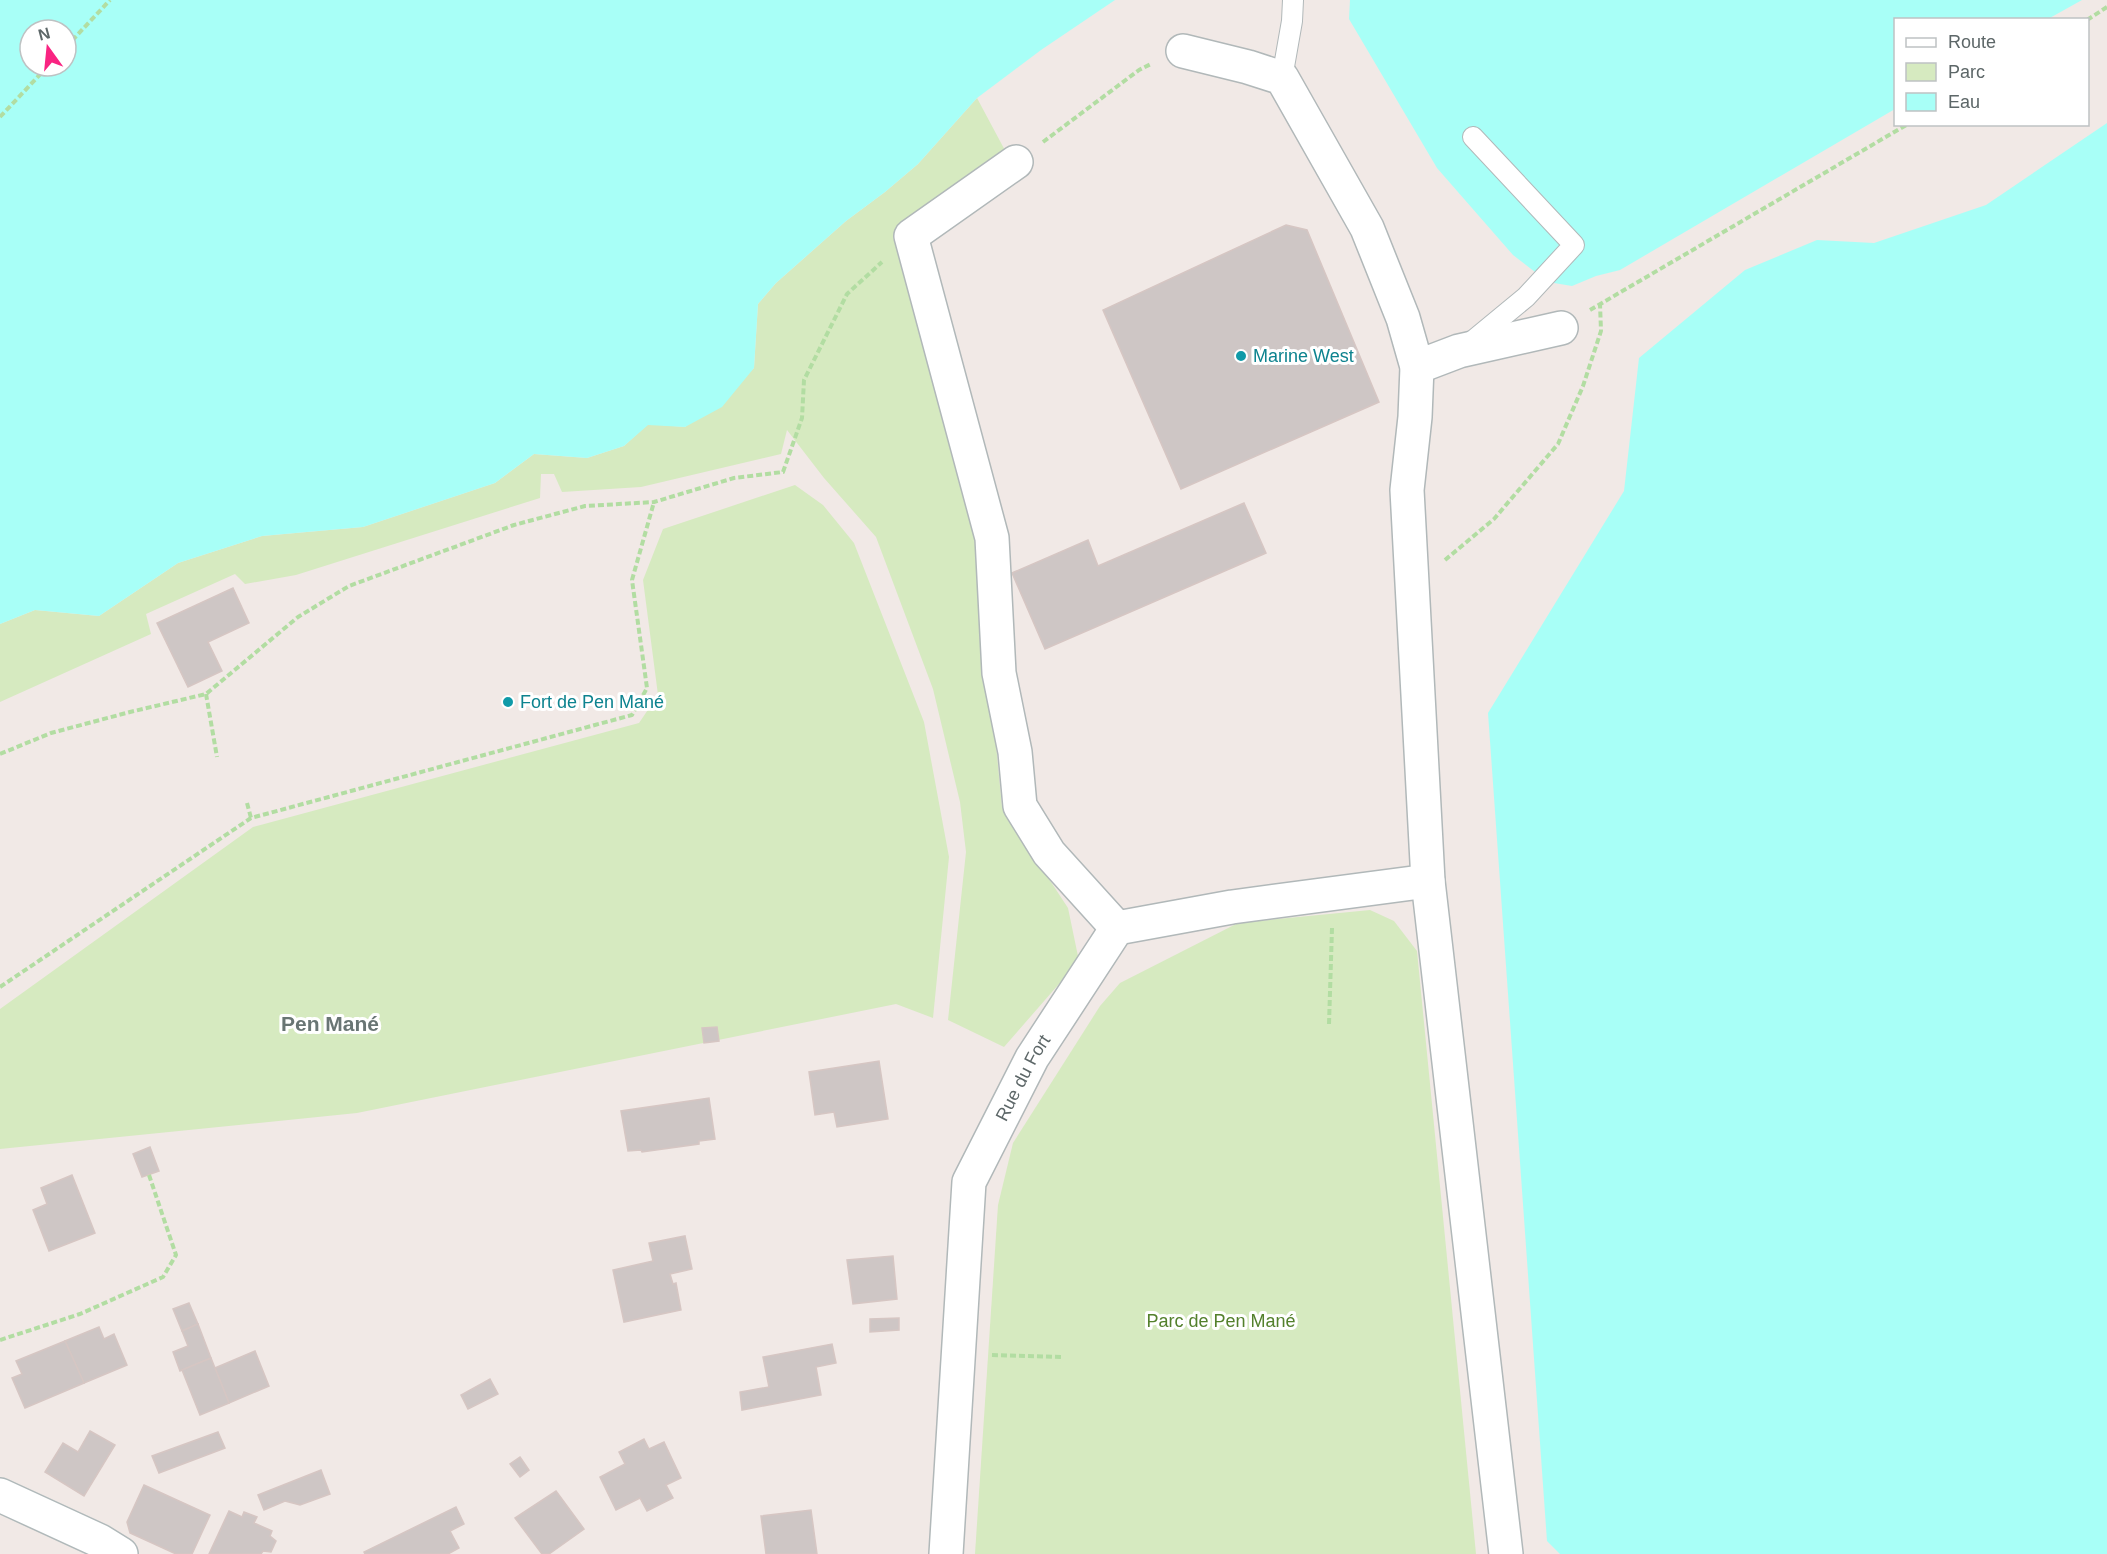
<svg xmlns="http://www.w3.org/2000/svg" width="2107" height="1554" font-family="Arial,sans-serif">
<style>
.green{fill:#d6eac0}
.water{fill:#a8fff7;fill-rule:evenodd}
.building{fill:#cec6c5;stroke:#d6c6c3;stroke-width:1.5}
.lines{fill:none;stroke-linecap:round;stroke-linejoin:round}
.lane-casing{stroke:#b1b8b9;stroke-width:22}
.street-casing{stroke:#b1b8b9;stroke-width:36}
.secondary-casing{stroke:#b0b9ba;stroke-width:36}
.path{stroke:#b2dda2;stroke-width:4;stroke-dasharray:6 3;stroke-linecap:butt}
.lane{stroke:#fff;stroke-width:20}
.street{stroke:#fff;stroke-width:33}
.secondary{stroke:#fff;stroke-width:33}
.culture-dot{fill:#0f9aa8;stroke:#fff;stroke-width:2}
.labels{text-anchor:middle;stroke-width:6;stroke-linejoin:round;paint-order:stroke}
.culture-label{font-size:18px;fill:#0d838f;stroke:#fff;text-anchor:start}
.street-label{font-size:18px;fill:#5d6768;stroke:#fff}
.park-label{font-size:18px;fill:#53802c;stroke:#fff}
.quarter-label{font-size:21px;font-weight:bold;fill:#697574;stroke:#fff}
</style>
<rect width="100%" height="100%" fill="#f1e9e6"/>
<g class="green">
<polygon points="977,98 1008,156 893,237 987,560 989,671 1002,807 1068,908 1079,961 1004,1047 948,1020 966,852 960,802 933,689 876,537 824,478 787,430 781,454 641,487 562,492 554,474 541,474 540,498 296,575 245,584 235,574 146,614 151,634 0,702 0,624 35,610 99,616 178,563 262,536 363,527 495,483 534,454 587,458 624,446 648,424 685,427 754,368 758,304 776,283 846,221 885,192 918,164"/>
<polygon points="795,485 823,505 854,543 924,722 949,857 933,1018 896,1004 357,1113 0,1149 0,1009 253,827 639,723 658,695 643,580 663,529"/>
<polygon points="1370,910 1394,921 1417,951 1476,1554 975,1554 998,1205 1013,1143 1100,1006 1120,983 1238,923"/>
</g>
<g class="water">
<path d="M0,0H1115L1041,50L977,98L918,164L885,192L846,221L776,283L758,304L754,368L722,407L685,427L648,425L624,446L587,458L534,454L495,483L363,527L262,536L178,563L99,616L35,610L0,624ZM30,30H66V66H30Z"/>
<polygon points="1350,0 2082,0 2048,19 1896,20 1895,109 1620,270 1596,276 1572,286 1548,282 1513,255 1437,168 1349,19"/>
<polygon points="2107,123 2107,1554 1560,1554 1547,1541 1488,713 1624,491 1639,358 1745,270 1817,240 1874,243 1986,205"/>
</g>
<g class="building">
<polygon points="1286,225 1307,230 1379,402 1181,489 1103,310"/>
<polygon points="1244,503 1266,553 1045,649 1012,573 1088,540 1098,566"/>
<polygon points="233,588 249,623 208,642 222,671 188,687 157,623"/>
<polygon points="717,1027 719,1041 704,1043 702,1028"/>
<polygon points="879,1061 888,1119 837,1127 834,1112 815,1115 809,1072"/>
<polygon points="709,1098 715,1139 699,1141 699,1144 642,1152 641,1150 628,1151 621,1111"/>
<polygon points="150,1147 159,1171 142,1177 133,1154"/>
<polygon points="72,1175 95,1233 49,1251 33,1210 47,1204 41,1188"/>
<polygon points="685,1236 692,1269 670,1274 673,1284 676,1283 681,1310 624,1322 613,1270 653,1261 649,1243"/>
<polygon points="893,1256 897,1299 853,1304 847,1260"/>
<polygon points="189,1303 198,1324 182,1331 173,1309"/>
<polygon points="899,1318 899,1330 870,1332 870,1319"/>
<polygon points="198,1324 211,1358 180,1371 173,1352 188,1346 182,1331"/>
<polygon points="99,1327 104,1339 114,1334 127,1365 84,1383 65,1341"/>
<polygon points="65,1341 84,1383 25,1408 12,1378 22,1374 16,1361"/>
<polygon points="832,1344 836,1363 816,1367 821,1395 742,1410 740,1392 769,1387 763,1357"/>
<polygon points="255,1351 269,1386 229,1403 215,1368"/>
<polygon points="211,1358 229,1403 200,1415 182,1370"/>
<polygon points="490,1379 498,1394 468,1409 461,1395"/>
<polygon points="90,1431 115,1445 84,1496 45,1472 63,1443 78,1452"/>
<polygon points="218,1432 225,1448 159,1473 152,1456"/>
<polygon points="644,1439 649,1449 664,1442 681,1478 666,1485 673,1498 647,1511 640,1498 616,1510 600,1477 625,1464 619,1452"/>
<polygon points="520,1457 529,1470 520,1477 510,1464"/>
<polygon points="321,1470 330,1494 300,1505 285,1501 264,1510 258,1495"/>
<polygon points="144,1485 210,1515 192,1554 176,1554 130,1533 127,1522"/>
<polygon points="556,1491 584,1529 549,1554 542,1554 515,1518"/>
<polygon points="456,1507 464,1524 450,1531 459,1548 448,1554 365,1554 364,1552"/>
<polygon points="811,1510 817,1554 766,1554 761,1516"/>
<polygon points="229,1511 242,1517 244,1512 257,1517 254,1523 272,1531 270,1536 276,1541 271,1552 263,1551 261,1554 209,1554"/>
</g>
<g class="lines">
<g class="lane-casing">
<g id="lane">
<polyline points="1282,78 1292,21 1293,0"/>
<polyline points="1469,344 1526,297 1574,245 1473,137"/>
</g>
</g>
<g class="street-casing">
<g id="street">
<polyline points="1183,51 1248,67 1282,78 1367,228 1403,318 1417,367 1415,417 1407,490 1428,881 1506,1554"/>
<polyline points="1016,162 911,236 992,538 999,673 1015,752 1020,806 1049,853 1117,928"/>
<polyline points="1417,367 1459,351 1561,328"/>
<path id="s1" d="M946,1554L969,1182L1032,1058L1117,928L1232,907L1428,881"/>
</g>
</g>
<g class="secondary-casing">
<polyline id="secondary" points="0,1495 100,1541 121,1554"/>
</g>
<g class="path">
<polyline points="2087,20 2107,7"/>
<polyline points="66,47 110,0"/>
<polyline points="0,117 48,66"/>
<polyline points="1043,142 1139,70 1151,64"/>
<polyline points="1590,310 1908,124"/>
<polyline points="1445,560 1494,519 1558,444 1583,386 1601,331 1600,304"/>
<polyline points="206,694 217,757"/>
<polyline points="0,754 51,733 130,712 206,694 298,617 349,586 514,525 585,506 654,502 734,478 783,472 802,418 804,380 847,294 882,262"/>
<polyline points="247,803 251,818"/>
<polyline points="0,987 251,818 632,715 647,688 632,580 654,502"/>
<polyline points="1329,1024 1332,928"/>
<polyline points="0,1340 80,1314 163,1277 176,1255 149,1175"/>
<polyline points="992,1355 1062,1357"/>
</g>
<use href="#lane" class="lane"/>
<use href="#street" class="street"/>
<use href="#secondary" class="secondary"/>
</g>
<g class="culture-dot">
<circle cx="1241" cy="356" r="6"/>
<circle cx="508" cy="702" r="6"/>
</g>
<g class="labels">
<g class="culture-label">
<text x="1253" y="362">Marine West</text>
<text x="520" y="708">Fort de Pen Mané</text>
</g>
<g class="street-label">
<text dy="6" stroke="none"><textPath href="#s1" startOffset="490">Rue du Fort</textPath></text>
</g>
<g class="park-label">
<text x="1221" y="1327">Parc de Pen Mané</text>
</g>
<g class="quarter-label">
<text x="330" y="1031">Pen Mané</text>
</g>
</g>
<rect x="1894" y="18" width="195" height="108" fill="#ffffff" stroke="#bec2c3" stroke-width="1.5"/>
<rect x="1906" y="38" width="30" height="9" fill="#ffffff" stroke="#bec2c3" stroke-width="1.5"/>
<text x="1948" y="48" font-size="18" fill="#5d6768">Route</text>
<rect x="1906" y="63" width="30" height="18" fill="#d6eac0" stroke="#bec2c3" stroke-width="1.5"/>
<text x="1948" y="78" font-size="18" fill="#5d6768">Parc</text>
<rect x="1906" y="93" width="30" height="18" fill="#a8fff7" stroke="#bec2c3" stroke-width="1.5"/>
<text x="1948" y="108" font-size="18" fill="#5d6768">Eau</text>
<g transform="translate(48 48) rotate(345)"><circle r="28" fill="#ffffff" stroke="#bec2c3" stroke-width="1.5"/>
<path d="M0-4.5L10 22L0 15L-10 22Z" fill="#f92482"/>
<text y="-9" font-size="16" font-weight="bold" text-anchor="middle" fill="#5d6768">N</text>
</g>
</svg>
